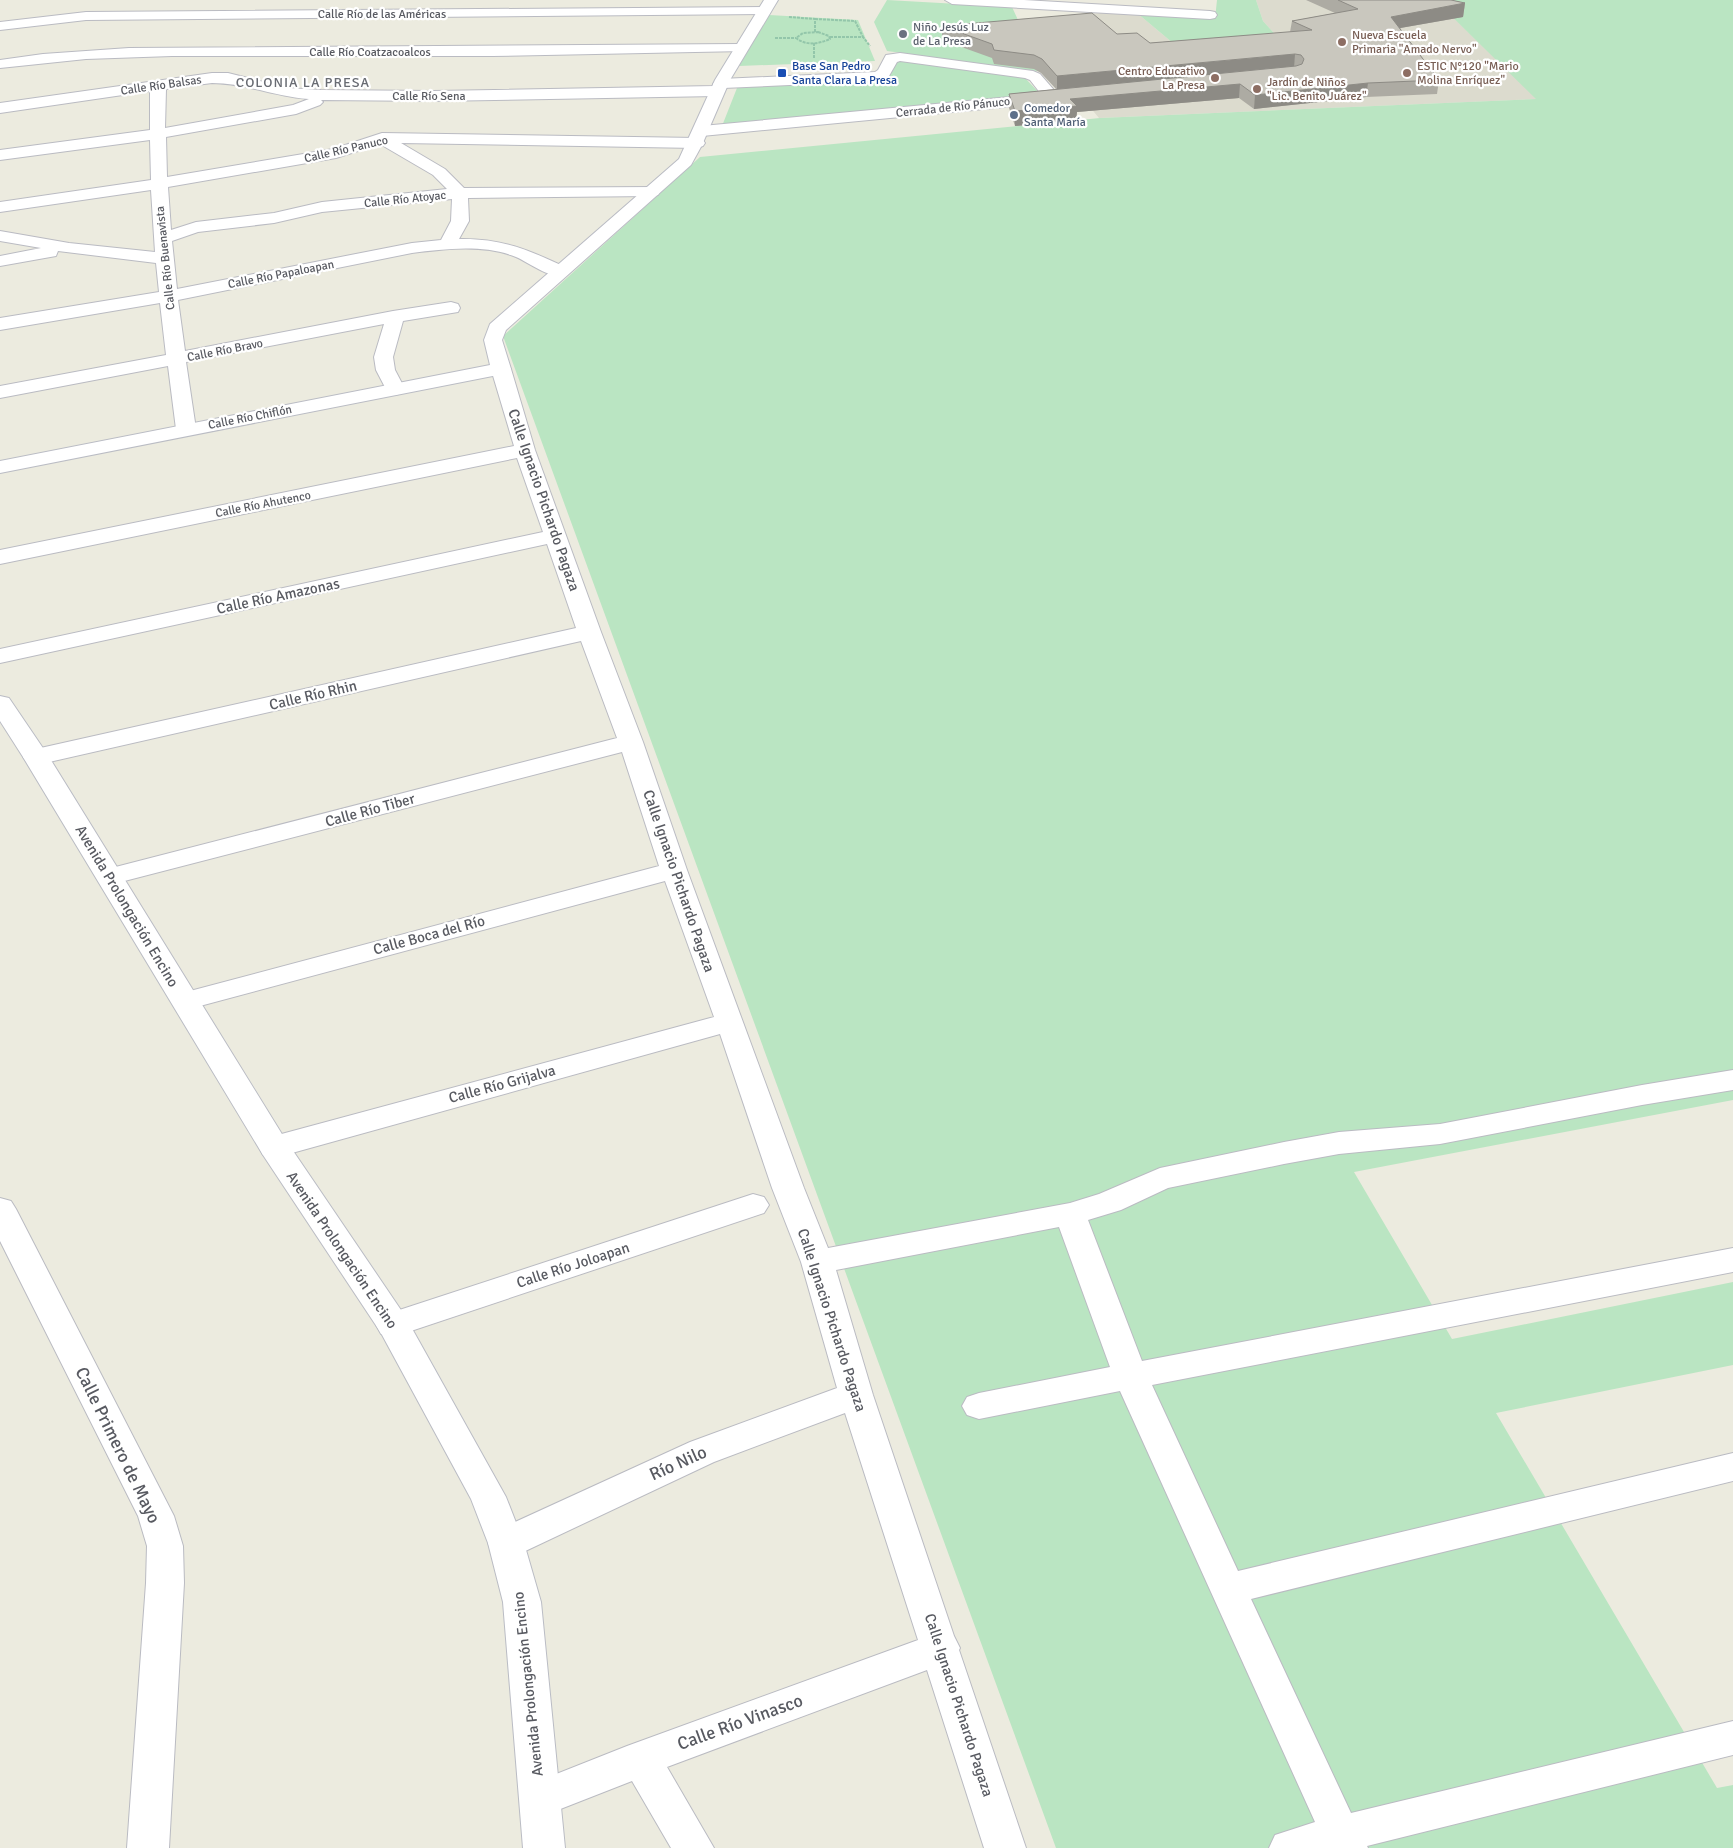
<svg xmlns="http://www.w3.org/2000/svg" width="1733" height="1848" font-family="Signika,sans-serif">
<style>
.education{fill:#dcdbce}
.green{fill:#bae5c2}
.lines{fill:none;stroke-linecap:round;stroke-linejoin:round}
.street-casing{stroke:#babbc2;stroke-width:2}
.secondary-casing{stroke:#babcc4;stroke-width:2}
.path{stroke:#93c6aa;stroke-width:2;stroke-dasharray:3 1;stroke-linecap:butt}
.street{fill:#fff;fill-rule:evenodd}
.secondary{fill:#fff;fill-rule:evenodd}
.wall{fill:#adaba3}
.shaded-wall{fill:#8d8b85}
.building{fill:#c9c7be;stroke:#8d8b85}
.worship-dot{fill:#6b7280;stroke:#fff;stroke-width:2}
.education-dot{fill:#8d6e63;stroke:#fff;stroke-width:2}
.transit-dot{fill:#1a4fb4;stroke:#fff;stroke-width:2}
.service-dot{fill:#5c6f8a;stroke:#fff;stroke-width:2}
.labels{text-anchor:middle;stroke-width:4.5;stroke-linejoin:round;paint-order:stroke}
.far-street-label{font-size:12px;fill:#585a61;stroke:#fff}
.far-worship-label{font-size:12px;fill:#5b616d;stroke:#fff;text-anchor:start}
.far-education-label{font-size:12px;fill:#785e54;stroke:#fff;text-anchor:start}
.far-transit-label{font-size:12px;fill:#164399;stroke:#fff;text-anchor:start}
.far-service-label{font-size:12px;fill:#4e5e75;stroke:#fff;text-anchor:start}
.far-neighbourhood-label{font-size:14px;letter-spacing:1px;fill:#696c73;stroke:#fff}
.street-label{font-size:15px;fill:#585a61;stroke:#fff}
.near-street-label{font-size:18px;fill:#585a61;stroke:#fff}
</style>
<rect width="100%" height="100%" fill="#ecebdf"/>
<polygon class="education" points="1256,0 1435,0 1537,99 1099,118 1084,100 999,21 1114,12 1137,13 1186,54 1288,49 1263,21"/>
<g class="green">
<polygon points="887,0 1012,7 1018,20 999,22 1045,72 887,51 874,22"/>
<polygon points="1217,0 1256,0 1263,21 1288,49 1186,54 1137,13 1215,19"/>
<polygon points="1435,0 1733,0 1733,1100 1354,1172 1452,1339 1733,1282 1733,1365 1496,1413 1717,1788 1733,1785 1733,1848 1056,1848 503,336 700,157 1100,118 1536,99"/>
<polygon points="769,15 858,20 875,61 739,66"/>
<polygon points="895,58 1025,78 1044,98 722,126 737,88 884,78"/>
</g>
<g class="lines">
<g class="street-casing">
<g id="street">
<polygon points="945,0 1024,0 1210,11 1215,12 1217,15 1215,18 1210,19 952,4"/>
<polygon points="764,7 769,8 771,11 769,14 86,20 0,30 0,22 86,12"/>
<polygon points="740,44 745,45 747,48 745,51 492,56 172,56 86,59 0,68 0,60 43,54 129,48"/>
<path d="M900,53L1033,71L1040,74L1060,97L1057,100L1046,103L702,136L696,134L694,131L696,128L702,126L1041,94L1030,80L1025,78L900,61L897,62L889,76L878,81L723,88L725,91L722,94L717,96L433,101L321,100L323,102L320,105L296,114L166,137L167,177L333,149L382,133L697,138L703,140L705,143L703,146L697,148L401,143L445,169L464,188L658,187L660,191L658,195L652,196L468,198L469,221L459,239C501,238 529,250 565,267L568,271L565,275C549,279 530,263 516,257C484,244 445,249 412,253L178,300L185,351L393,311L451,302L458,304L460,308L458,312L403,321L393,357L395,370L405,389L402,393L395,395L388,393L376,370L374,357L384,324L186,362L196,429L193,433L186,435L179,433L176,429L168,366L0,398V386L166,355L160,303L0,330V318L159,292L156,263L58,251L56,256L0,266V256L41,248L0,241V231L69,243L155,252L151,190L0,212V202L151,180L150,140L0,160V150L150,130V91L0,113V103L212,73H228L287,88L321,90L433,91L715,86L713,84L716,81L721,79L875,72L878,70L886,55ZM212,83C245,83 276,97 309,99L293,105L165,128L166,89ZM380,144L433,175L447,189L322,202L274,213L196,222L171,230L168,187L336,158ZM452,199L451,221L441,240L412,243L177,289L172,241L198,232L274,223L322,212Z"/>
<polygon points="501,363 508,365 511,369 535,450 601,632 643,742 687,870 804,1188 828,1248 1070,1203 1099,1194 1160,1168 1284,1142 1339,1132 1440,1124 1642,1085 1733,1070 1733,1090 1642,1105 1440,1144 1339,1154 1284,1164 1168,1188 1121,1210 1088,1220 1142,1361 1733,1248 1733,1272 1152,1385 1238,1571 1733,1453 1733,1481 1251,1599 1351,1813 1733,1721 1733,1755 1367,1846 1368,1848 1269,1848 1275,1835 1315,1822 1120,1391 979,1419 967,1415 962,1406 967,1397 979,1393 1110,1367 1059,1227 836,1270 873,1395 954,1636 960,1648 959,1650 1026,1848 984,1848 927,1670 667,1767 714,1848 671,1848 632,1781 540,1817 526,1812 520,1799 526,1786 627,1746 918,1640 845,1413 714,1462 519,1554 506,1558 493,1554 488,1543 493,1532 690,1442 837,1388 801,1262 772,1188 720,1034 274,1158 263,1155 259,1147 263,1139 714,1017 665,881 185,1010 175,1007 171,1001 175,995 659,866 622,752 109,885 100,883 96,877 100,871 617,738 581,641 36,765 27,762 23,757 27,752 36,749 576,628 547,544 0,663 0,649 543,532 517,458 0,564 0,550 514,446 491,369 494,365"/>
<polygon points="753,1194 764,1197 769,1205 764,1213 393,1337 381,1334 376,1325 381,1316"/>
<polygon points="0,1198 11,1201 16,1209 174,1516 183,1546 184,1583 169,1848 127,1848 146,1583 147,1546 138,1516 0,1241"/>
</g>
</g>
<g class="secondary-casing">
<g id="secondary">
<polygon points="764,0 778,0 730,80 702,145 691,165 506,330 502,340 511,369 508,373 0,473 0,461 490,365 484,340 490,324 679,159 715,80"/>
<polygon points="0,696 9,698 49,757 285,1139 405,1316 506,1497 524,1543 541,1602 565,1848 523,1848 503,1602 488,1543 471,1499 381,1333 263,1155 23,757 0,721"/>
</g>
</g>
<g class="path">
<polyline points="789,17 815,19 815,32"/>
<polyline points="815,19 855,21 863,37"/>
<path d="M818,32L829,36L830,39C819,44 806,46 796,38L803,33Z"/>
<polyline points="830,37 863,37 870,46"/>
<polyline points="775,38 796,38"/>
<polyline points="814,43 814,58"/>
</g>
<use href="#street" class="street"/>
<use href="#secondary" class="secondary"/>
</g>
<polygon class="wall" points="1306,0 1451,0 1465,3 1463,17 1400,28 1439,80 1437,94 1366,97 1254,109 1239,98 1077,112 1076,120 1015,126 1009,108 1009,94 1056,89 1041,73 1034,69 994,64 992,58 942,40 942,26 1117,34 1150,43 1290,32 1292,21 1335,13"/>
<g class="shaded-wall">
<polygon points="1465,3 1463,17 1389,30 1391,17"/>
<polygon points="1295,54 1294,68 1057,90 1057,76"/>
<polygon points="1368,83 1366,97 1254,109 1255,95"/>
<polygon points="1240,84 1239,98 1077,112 1076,120 1015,126 1015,111 1070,99"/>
</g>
<polygon class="building" points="1338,0 1451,0 1465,3 1391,17 1439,80 1368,83 1255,95 1240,84 1070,99 1077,106 1015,111 1009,94 1296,66 1302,64 1304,59 1301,55 1295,54 1057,76 1042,59 1034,55 994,50 992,44 942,26 1092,13 1117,34 1137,33 1150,43 1312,30 1292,21 1358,9"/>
<circle class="worship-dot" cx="903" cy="34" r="5"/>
<g class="education-dot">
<circle cx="1342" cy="42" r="5"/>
<circle cx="1407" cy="73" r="5"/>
<circle cx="1215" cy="78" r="5"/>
<circle cx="1257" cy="89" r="5"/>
</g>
<rect class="transit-dot" x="777" y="68" width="10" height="10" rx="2.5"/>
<circle class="service-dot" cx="1014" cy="115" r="5"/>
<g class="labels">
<g class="far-street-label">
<text x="382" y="18">Calle Río de las Américas</text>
<text x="370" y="56">Calle Río Coatzacoalcos</text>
<text transform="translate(161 85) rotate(-8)" y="4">Calle Río Balsas</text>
<text x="429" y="100">Calle Río Sena</text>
<text transform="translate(953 107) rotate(-6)" y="4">Cerrada de Río Pánuco</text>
<text transform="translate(346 149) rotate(-13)" y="4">Calle Río Panuco</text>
<text transform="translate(405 199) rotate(-6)" y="4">Calle Río Atoyac</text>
<text transform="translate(165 258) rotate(-96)" y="4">Calle Río Buenavista</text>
<text transform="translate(281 274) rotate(-11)" y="4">Calle Río Papaloapan</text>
<text transform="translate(225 350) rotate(-11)" y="4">Calle Río Bravo</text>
<text transform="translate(250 417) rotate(-11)" y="4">Calle Río Chiflón</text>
<text transform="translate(263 504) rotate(-11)" y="4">Calle Río Ahutenco</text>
</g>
<g class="far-worship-label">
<text x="913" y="31">Niño Jesús Luz<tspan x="913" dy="14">de La Presa</tspan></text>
</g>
<g class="far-education-label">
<text x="1352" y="39">Nueva Escuela<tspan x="1352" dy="14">Primaria "Amado Nervo"</tspan></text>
<text x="1417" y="70">ESTIC N°120 "Mario<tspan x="1417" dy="14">Molina Enríquez"</tspan></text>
<text x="1205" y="75" text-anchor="end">Centro Educativo<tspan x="1205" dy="14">La Presa</tspan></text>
<text x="1267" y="86">Jardín de Niños<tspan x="1267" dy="14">"Lic. Benito Juárez"</tspan></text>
</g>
<g class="far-transit-label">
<text x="792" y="70">Base San Pedro<tspan x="792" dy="14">Santa Clara La Presa</tspan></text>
</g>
<g class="far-service-label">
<text x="1024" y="112">Comedor<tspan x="1024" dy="14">Santa María</tspan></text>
</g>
<g class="far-neighbourhood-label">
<text x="303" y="87">COLONIA LA PRESA</text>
</g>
<g class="street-label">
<text transform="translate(544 500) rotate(71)" y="5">Calle Ignacio Pichardo Pagaza</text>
<text transform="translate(278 596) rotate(-12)" y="5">Calle Río Amazonas</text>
<text transform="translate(313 695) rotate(-13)" y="5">Calle Río Rhin</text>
<text transform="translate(370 810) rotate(-15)" y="5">Calle Río Tiber</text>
<text transform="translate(679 881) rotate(71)" y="5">Calle Ignacio Pichardo Pagaza</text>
<text transform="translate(127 906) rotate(59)" y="5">Avenida Prolongación Encino</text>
<text transform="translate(429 935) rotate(-15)" y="5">Calle Boca del Río</text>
<text transform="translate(502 1084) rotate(-15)" y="5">Calle Río Grijalva</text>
<text transform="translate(342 1250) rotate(56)" y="5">Avenida Prolongación Encino</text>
<text transform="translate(573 1265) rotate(-18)" y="5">Calle Río Joloapan</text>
<text transform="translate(832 1320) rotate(72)" y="5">Calle Ignacio Pichardo Pagaza</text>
<text transform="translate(528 1684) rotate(-96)" y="5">Avenida Prolongación Encino</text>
<text transform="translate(959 1705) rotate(72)" y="5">Calle Ignacio Pichardo Pagaza</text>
</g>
<g class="near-street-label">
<text transform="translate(118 1445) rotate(64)" y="6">Calle Primero de Mayo</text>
<text transform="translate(678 1463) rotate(-24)" y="6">Río Nilo</text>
<text transform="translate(740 1722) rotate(-20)" y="6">Calle Río Vinasco</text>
</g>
</g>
</svg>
